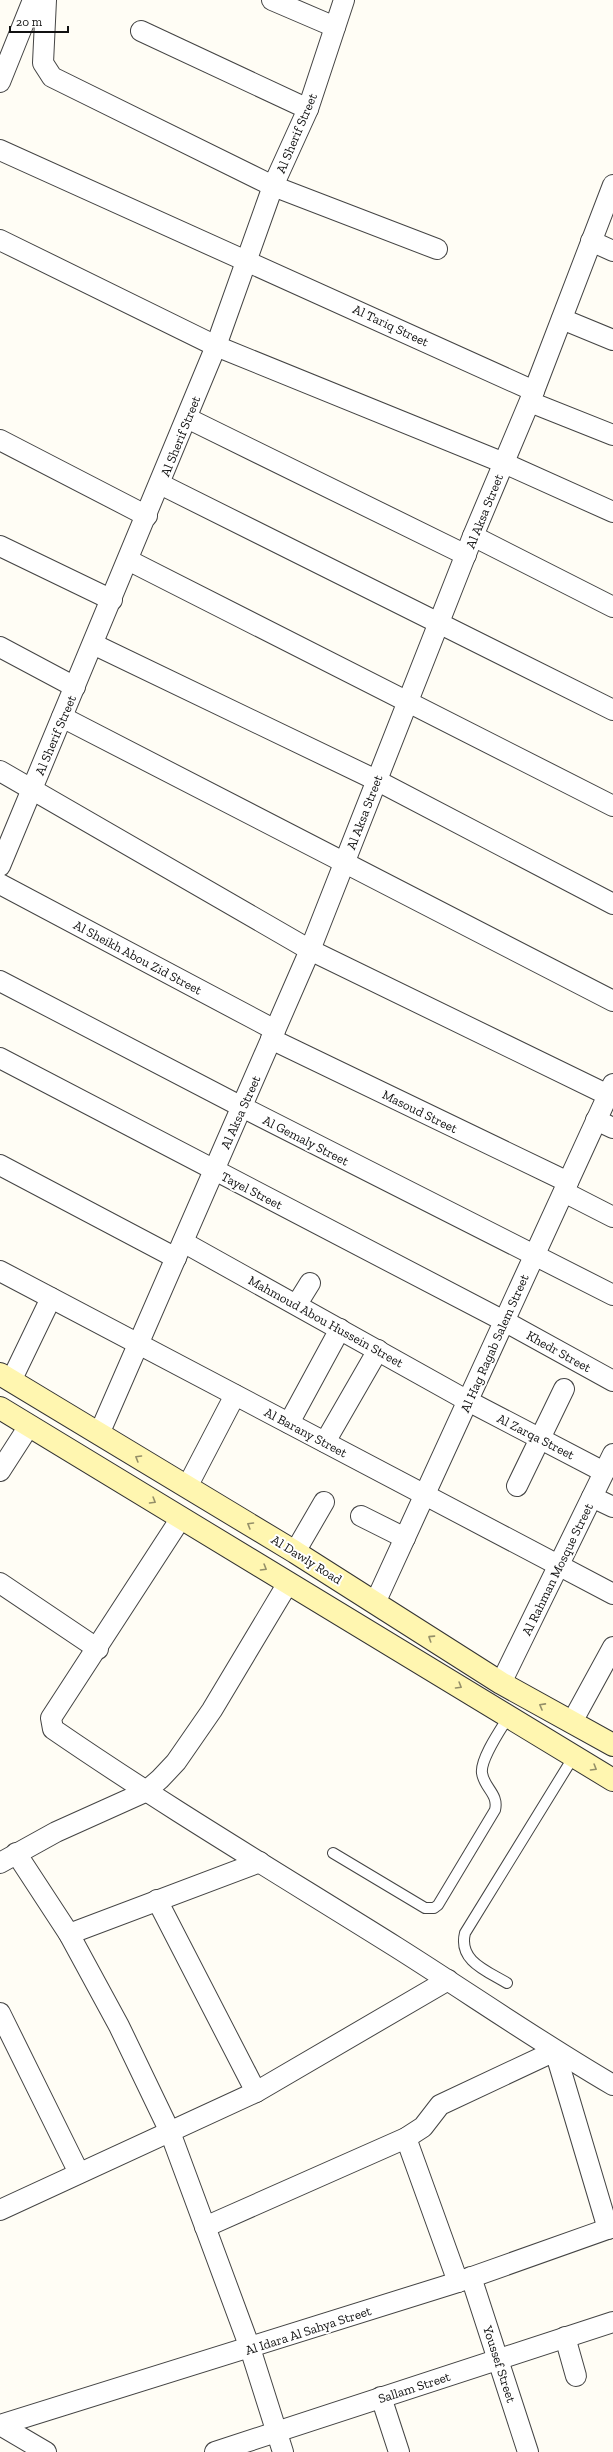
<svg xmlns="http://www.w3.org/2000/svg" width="613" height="2452" font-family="'Zilla Slab',serif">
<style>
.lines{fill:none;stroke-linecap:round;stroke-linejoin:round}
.lane-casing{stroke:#444;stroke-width:12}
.street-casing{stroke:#444;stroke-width:22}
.secondary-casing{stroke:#333;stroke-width:24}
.lane{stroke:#fff;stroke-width:10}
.street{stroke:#fff;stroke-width:20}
.secondary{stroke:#fff6b0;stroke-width:22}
.oneway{stroke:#948f68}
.labels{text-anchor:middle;stroke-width:4;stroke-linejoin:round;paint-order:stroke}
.street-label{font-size:13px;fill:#111;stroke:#fff}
</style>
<rect width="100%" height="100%" fill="#fffdf5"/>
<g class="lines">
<g class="lane-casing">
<g id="lane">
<path d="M333,1853L425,1908H434L438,1905L495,1810C499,1794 484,1788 482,1773C480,1759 501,1729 509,1716"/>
<path d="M507,1983C487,1971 458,1961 465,1933L574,1756"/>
</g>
</g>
<g class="street-casing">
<g id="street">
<polyline points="46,0 43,63 52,77 273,186 437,249"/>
<polyline points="272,0 335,27"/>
<polyline points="141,31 308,109"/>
<polyline points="0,82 33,0"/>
<polyline points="0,150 534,391"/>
<polyline points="0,240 216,346 504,463 613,512"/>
<polyline points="591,241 613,251"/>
<polyline points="562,319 613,340"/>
<polyline points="530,402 613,435"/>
<polyline points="187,418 466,555"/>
<polyline points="0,440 147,516"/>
<polyline points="160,484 613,710"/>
<polyline points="473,536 613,607"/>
<polyline points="0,546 112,600"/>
<polyline points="128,560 613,806"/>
<polyline points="93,644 376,780 613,904"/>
<polyline points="0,647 75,687"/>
<polyline points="62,717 613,1001"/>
<polyline points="0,771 310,950 608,1095"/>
<polyline points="0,866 216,346 273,186 308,109 344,0"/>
<polyline points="0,884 275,1030"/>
<polyline points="0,981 242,1107 613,1295"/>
<polyline points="271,1039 568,1182"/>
<polyline points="0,1058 504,1321 613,1381"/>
<polyline points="596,1120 613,1128"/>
<polyline points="0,1165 176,1258"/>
<polyline points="564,1192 613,1217"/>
<polyline points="183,1242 468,1401 604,1472"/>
<polyline points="0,1271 613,1594"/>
<polyline points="297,1304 310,1283"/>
<polyline points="11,1381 51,1298"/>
<polyline points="289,1423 340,1329"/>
<polyline points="99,1434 310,950 473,536 534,391 613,185"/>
<polyline points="325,1442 378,1350"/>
<polyline points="0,1471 29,1426"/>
<polyline points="517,1486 564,1389"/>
<polyline points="187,1487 235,1395"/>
<polyline points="592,1497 613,1507"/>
<polyline points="361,1516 405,1538"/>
<path d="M181,1518L51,1718L53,1729C165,1806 281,1875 396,1947C469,1993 539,2042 613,2085"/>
<polyline points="295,1552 324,1502"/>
<polyline points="0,1583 98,1649"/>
<polyline points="375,1603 613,1084"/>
<polyline points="501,1683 613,1454"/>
<polyline points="572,1722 613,1647"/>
<polyline points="16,1853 69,1934 119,2026 170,2132 250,2348 283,2452"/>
<polyline points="0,1863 56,1832 145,1792 160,1779 176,1762 212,1710 288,1583"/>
<polyline points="157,1900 256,2092"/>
<polyline points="69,1934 260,1862"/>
<polyline points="0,2013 79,2173"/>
<polyline points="406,2138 458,2282"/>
<polyline points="0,2210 256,2092 448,1980"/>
<polyline points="205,2227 406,2138 423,2127 440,2105 555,2051 608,2229"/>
<polyline points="471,2277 528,2452"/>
<polyline points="565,2337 576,2376"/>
<polyline points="381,2397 399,2452"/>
<polyline points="0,2425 458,2282 613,2227"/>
<polyline points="0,2425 46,2452"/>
<polyline points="215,2452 613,2322"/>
</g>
</g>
<g class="secondary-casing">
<g id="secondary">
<polyline points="0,1374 295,1552 501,1683 613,1745"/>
<polyline points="0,1408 613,1780"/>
</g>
</g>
<use href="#lane" class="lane"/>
<use href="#street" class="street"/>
<use href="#secondary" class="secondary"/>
</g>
<defs><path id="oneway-chevron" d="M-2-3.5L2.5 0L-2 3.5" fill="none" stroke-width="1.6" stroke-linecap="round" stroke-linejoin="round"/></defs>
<g class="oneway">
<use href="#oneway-chevron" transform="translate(138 1458) rotate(-149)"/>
<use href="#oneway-chevron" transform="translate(153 1501) rotate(31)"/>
<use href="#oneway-chevron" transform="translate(250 1525) rotate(-149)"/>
<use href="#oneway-chevron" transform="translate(264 1568) rotate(31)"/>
<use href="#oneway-chevron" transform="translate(431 1638) rotate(-147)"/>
<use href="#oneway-chevron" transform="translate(459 1686) rotate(31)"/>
<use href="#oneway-chevron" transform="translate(542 1706) rotate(-151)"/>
<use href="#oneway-chevron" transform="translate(594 1768) rotate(31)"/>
</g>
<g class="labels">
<g class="street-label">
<text transform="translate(296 133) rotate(-67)" y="5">Al Sherif Street</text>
<text transform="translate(391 325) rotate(25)" y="5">Al Tariq Street</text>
<text transform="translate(180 436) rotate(-68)" y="5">Al Sherif Street</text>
<text transform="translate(484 511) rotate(-68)" y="5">Al Aksa Street</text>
<text transform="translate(55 735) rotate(-67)" y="5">Al Sherif Street</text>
<text transform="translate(364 812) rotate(-69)" y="5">Al Aksa Street</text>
<text transform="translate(138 957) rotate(28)" y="5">Al Sheikh Abou Zid Street</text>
<text transform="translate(420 1111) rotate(26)" y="5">Masoud Street</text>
<text transform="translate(240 1112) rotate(-66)" y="5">Al Aksa Street</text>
<text transform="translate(306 1140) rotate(27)" y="5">Al Gemaly Street</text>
<text transform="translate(252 1190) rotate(27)" y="5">Tayel Street</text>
<text transform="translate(326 1321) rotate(29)" y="5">Mahmoud Abou Hussein Street</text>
<text transform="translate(494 1343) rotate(-66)" y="5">Al Hag Ragab Salem Street</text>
<text transform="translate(559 1351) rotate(29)" y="5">Khedr Street</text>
<text transform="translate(306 1432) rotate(28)" y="5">Al Barany Street</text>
<text transform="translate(536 1436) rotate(27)" y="5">Al Zarqa Street</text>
<text transform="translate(307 1559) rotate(32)" y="5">Al Dawly Road</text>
<text transform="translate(557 1569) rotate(-64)" y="5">Al Rahman Mosque Street</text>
<text transform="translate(308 2330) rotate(-18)" y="5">Al Idara Al Sahya Street</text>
<text transform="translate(500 2364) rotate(72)" y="5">Youssef Street</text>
<text transform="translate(414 2387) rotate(-18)" y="5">Sallam Street</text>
</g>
</g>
<path d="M10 26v6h58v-6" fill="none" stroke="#111111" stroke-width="2"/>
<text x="16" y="26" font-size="12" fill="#111111" stroke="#ffffff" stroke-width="3" paint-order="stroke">20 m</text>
</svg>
